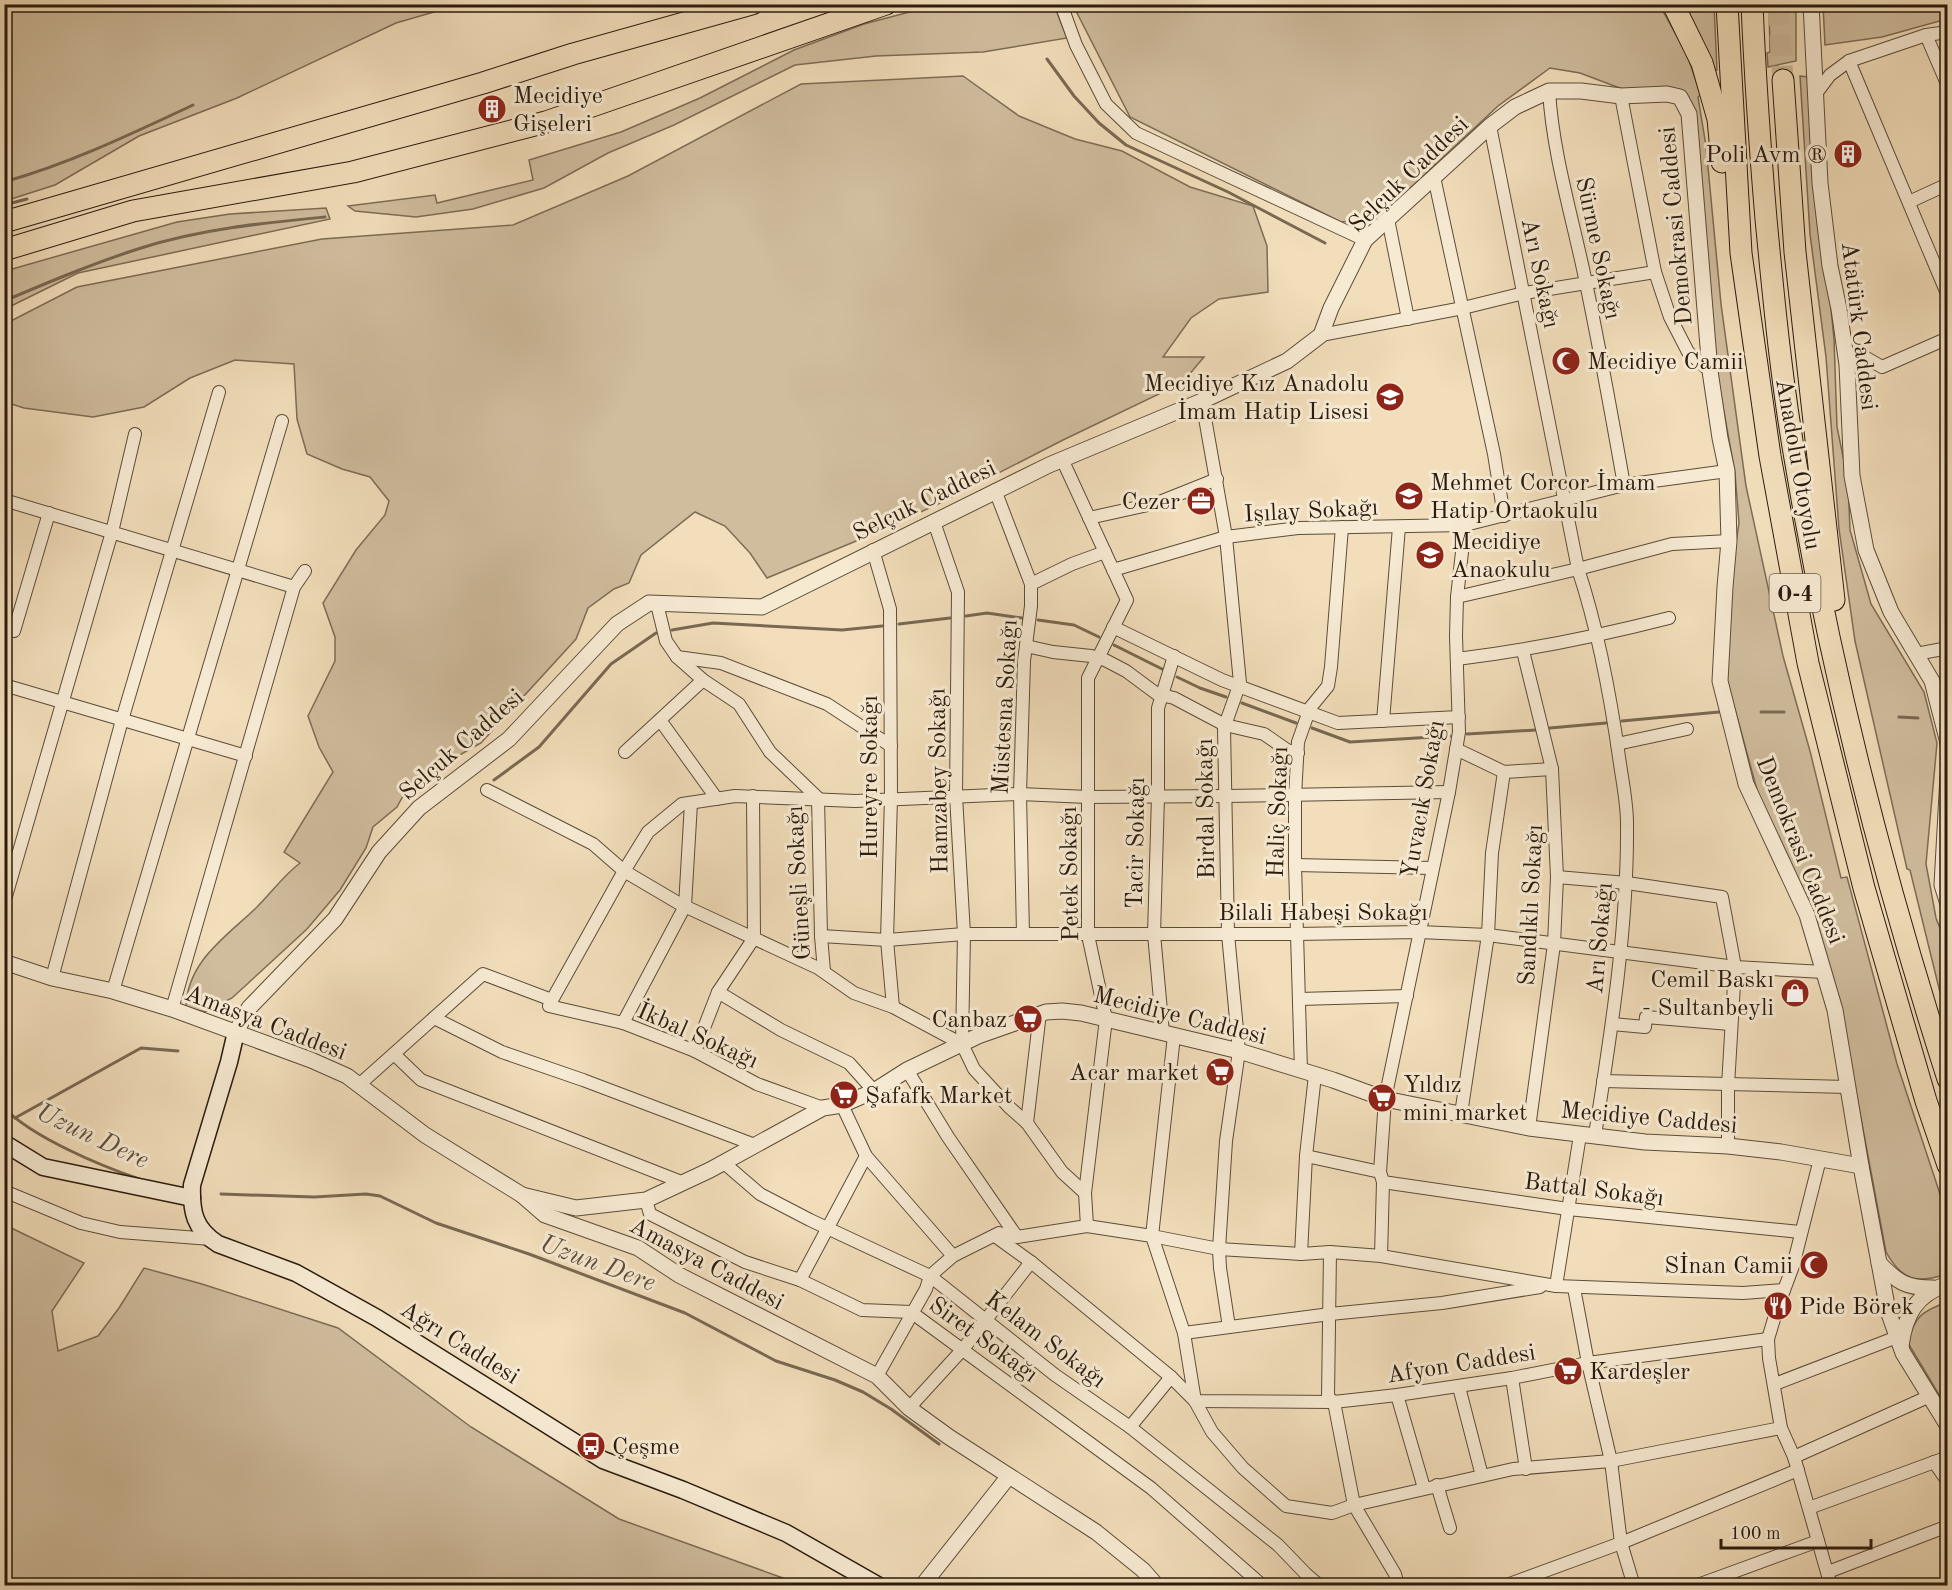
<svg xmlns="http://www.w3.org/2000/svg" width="1952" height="1590" font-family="'Old Standard TT',serif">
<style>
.green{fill:#d0bd9e;stroke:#7d6c56;stroke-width:1.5}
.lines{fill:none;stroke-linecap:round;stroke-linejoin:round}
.stream{stroke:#796852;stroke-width:3}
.motorway-tunnel{stroke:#cab798;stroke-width:21;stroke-dasharray:21 10;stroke-linecap:butt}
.minor-casing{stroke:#5c4c39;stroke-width:14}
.tertiary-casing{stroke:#5c4c39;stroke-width:17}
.secondary-casing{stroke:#2a1b0e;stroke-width:19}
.motorway-casing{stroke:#2a1b0e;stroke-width:23}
.minor{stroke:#f7ead3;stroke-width:12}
.tertiary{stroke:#f7ead3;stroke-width:15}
.secondary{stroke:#f7ead3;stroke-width:16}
.motorway{stroke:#f2debb;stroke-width:21}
.labels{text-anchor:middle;stroke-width:6;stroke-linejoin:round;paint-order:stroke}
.shield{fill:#f7ead3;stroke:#685949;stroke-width:1.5}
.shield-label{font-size:22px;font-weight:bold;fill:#2a1b0e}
.poi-label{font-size:24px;fill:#2a1b0e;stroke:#f7ead3;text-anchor:start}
.street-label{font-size:24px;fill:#2a1b0e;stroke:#f7ead3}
.water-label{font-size:26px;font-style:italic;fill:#5f4f3c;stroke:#f7ead3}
</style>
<rect width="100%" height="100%" fill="#f2debb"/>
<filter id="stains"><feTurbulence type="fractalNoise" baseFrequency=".00333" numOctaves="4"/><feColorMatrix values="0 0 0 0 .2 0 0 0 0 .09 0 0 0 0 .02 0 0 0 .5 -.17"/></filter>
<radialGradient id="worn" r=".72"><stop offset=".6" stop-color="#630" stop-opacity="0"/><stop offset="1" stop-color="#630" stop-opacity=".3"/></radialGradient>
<g class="green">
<path d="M1659,4L1687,55L1701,95L1698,97L1706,146L1721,304L1746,486L1783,656L1810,751L1841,878L1847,877L1897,1064L1947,1215V1274C1917,1284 1902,1281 1886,1252L1838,996L1759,797L1727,680L1731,576L1739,523L1735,473L1713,351L1688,98L1625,90L1580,73L1550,68L1498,106L1377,219L1341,222L1130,117L1073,5Z"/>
<polygon points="4,5 5,4 458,5 396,23 237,98 139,136 55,185 5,201"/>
<polygon points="936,5 1054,5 1067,38 983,52 876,56 795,65 674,125 608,153 544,188 473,209 416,217 355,211 348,206 435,195 437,203 533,180 529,160 621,132 700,98 794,50 864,24"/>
<polygon points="1682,5 1714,5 1717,70 1713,71 1698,31"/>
<polygon points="1769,5 1796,5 1796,61 1768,67 1767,53 1770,52"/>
<polygon points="1823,5 1947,5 1947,19 1882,37 1825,45"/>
<path d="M963,76L1019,116L1075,139L1122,151L1190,187L1253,206L1267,246L1268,292L1219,299L1191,318L1163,357H1204L1182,383L1063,440L936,505L861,539L767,578L750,553L725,526L695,512L641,555L629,583L614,589L588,608L576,639L481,743L410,783L397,807L373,827L366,848L340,890L307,929L232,998L205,1012L186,1007C187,961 227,936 257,907C272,892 283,876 300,863L284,852L333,772L319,747L308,716L335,661V637L323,603L356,550L385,515L389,501L370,477L342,469L307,454L297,419L294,364L235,360L190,378L144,407L93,417L24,408L5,402V324L77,287L322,239L513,225L628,176L801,84Z"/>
<polygon points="1800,76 1808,77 1834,339 1837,427 1848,481 1850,530 1871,604 1924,692 1937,743 1926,864 1936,918 1947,946 1947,1021 1910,870 1907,869 1855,641 1839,529 1826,357 1810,234"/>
<polygon points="326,208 330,219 78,273 5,309 5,271 177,222 230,214"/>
<polygon points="5,1225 84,1263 52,1311 58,1351 98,1336 119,1308 144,1268 202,1284 338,1328 471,1427 619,1519 783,1578 795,1585 5,1585"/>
<path d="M1947,1302V1408L1908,1343C1914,1316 1923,1311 1947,1302Z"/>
</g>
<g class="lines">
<g class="stream">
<polyline points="1098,4 1098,6"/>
<polyline points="1047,59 1074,96 1099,123 1126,145 1228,192 1325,243"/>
<path d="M4,182C71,163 131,134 193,105"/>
<polyline points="4,205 27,199"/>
<path d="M4,301C49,282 94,263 141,248C200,229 263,223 325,217"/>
<polyline points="966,616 987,613 1022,618"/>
<polyline points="1038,620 1074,625 1099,637"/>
<polyline points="899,624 950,618"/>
<polyline points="672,630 713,623 842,630 882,626"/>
<polyline points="1114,645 1162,669"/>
<polyline points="1177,677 1200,688 1226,697"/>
<polyline points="1242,703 1296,723"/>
<polyline points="1761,712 1784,712"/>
<polyline points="1899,717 1918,718"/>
<polyline points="1622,721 1719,712"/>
<polyline points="1312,728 1350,742 1450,736"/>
<polyline points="1550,728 1606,723"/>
<polyline points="1467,734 1536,730"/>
<polyline points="494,780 539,747 611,664 656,633"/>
<path d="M4,1108C34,1138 99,1165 139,1179"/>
<polyline points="15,1118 141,1048 178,1051"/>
<polyline points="221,1194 314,1197 366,1194 380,1196 436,1223 529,1254 685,1313 776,1361 835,1380 863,1392 891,1409 939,1444"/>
</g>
<polyline class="motorway-tunnel" points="1778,4 1783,80"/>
<g class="minor-casing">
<g id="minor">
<polyline points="1061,4 1076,45 1106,104 1136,133 1365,240"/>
<polyline points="1926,35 1948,86"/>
<polyline points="1849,61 1948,296"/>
<path d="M1549,91C1553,156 1573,219 1586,283C1600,350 1612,417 1624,485"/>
<polyline points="1815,95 1830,75 1849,61 1926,35 1948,32"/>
<polyline points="1621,96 1655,272 1670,317 1688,352 1710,371"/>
<path d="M1490,126L1578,569C1599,632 1611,699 1620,764C1623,784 1627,804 1627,823C1628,928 1611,1032 1595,1135"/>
<polyline points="1434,177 1494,454 1504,516"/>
<polyline points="1909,202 1948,184"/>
<polyline points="1388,219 1408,319"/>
<polyline points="1321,335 1463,308 1524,293 1655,272"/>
<polyline points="1847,365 1863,356 1882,367 1948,338"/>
<polyline points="1202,401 1226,537 1240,683 1224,728 1228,934 1239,1051 1226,1141 1219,1249 1220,1268 1229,1327"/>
<polyline points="1062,459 1127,600 1088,678 1088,935 1106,1019 1085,1193 1087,1226"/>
<polyline points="995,490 1031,584 1031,606 1024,661 1020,794 1023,934"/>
<polyline points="4,500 294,587"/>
<polyline points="1089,518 1157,503 1217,479"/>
<polyline points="934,522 958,592 956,796 964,934 962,1044 974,1069 1009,1107 1027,1123 1062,1172 1085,1193"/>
<polyline points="873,550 890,609 891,798 887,940 893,1007"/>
<polyline points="1113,570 1226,537 1298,528 1465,525 1624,485 1727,471"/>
<polyline points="1031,584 1072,564 1105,552"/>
<polyline points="1457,597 1578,569 1672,544 1729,541"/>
<polyline points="657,604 666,641 677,657 703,680 739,704 770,752 818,798 821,936 824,971"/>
<polyline points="1113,627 1222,680 1338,723 1459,717"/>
<polyline points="14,631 49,513"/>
<polyline points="1026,646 1053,652 1091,656 1105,660 1126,671 1157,694 1174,698 1225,725 1264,734 1287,750 1298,753"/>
<polyline points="1523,651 1552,769 1557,877 1554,944 1529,1128"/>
<polyline points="1916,654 1948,648"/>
<polyline points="677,657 721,663 827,704 891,746"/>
<path d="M1457,659C1530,650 1599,636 1669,618"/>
<polyline points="4,685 246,756"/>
<polyline points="660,720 717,799"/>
<polyline points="1383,721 1399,527"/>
<polyline points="1617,744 1687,729"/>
<polyline points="1456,749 1504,772 1552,769"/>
<polyline points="625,752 703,680"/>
<polyline points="487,790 593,844 624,871 680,904 818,968 854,993 893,1007 962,1044"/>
<polyline points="1295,865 1432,868"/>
<polyline points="1557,877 1627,883 1722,897 1735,967 1728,1086 1728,1146"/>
<polyline points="4,903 112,532 135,434"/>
<polyline points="821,936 887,940 964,934 1296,934 1419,932 1488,935 1735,967 1824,972"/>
<polyline points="52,978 122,720 219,392"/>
<polyline points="113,991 282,421"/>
<polyline points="718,992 781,1030 849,1063 874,1091"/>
<polyline points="1299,999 1407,996"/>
<polyline points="552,1000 624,871 648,832 682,804 735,796 855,801 1020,794 1088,797 1227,796 1449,792"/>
<polyline points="172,1009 294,587 305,571"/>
<polyline points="434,1018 502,1052 583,1080 755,1145"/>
<polyline points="623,1023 685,906 691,803"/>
<polyline points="1612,1024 1645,1027 1646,1017 1730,1024"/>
<polyline points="1163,1033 1154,934 1158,796 1158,708 1174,656"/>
<polyline points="1174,1036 1152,1236 1184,1333 1195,1401 1334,1402 1397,1395 1512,1378 1588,1363 1768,1339"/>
<polyline points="695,1051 718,992 754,938 753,796"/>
<polyline points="394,1054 421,1080 684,1183"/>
<polyline points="907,1070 948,1137 1017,1237"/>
<polyline points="1301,1071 1295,865 1295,796 1298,742 1310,708 1328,686 1331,667 1342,527"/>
<polyline points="1603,1081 1848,1087"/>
<polyline points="360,1084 483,974 552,1000 549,1006 623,1023 695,1051 757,1084 823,1108"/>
<polyline points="842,1105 866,1156 953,1256"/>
<polyline points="1461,1114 1488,935 1492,853 1504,772"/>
<polyline points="1027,1123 1040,1013"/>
<polyline points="1306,1156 1380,1172"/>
<polyline points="1820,1159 1793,1266 1777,1309 1768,1339 1769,1358 1781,1428 1794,1457 1831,1586"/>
<polyline points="724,1163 760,1194 810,1220 930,1276 1055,1375 1130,1427 1278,1545 1306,1574 1320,1586"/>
<polyline points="1383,1182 1568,1209 1800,1232"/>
<polyline points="4,1191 81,1223 120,1232 211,1239"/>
<polyline points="646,1200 650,1214 745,1262 800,1280 862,1310 911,1312 1151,1488 1263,1586"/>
<polyline points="995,1236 1031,1262 1171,1377 1195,1401 1212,1432 1243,1468 1286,1506 1332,1513 1354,1505 1513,1469 1611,1461 1781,1428"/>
<polyline points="1330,1252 1328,1397 1334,1402 1354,1505 1395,1574 1398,1586"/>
<polyline points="1301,1254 1306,1156 1315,1075"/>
<polyline points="1381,1256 1383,1182 1380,1172 1385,1099 1449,792 1459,732 1456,636 1457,597 1465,525"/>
<polyline points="800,1280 866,1156"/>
<polyline points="1556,1286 1580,1135"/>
<polyline points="1574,1288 1588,1363 1611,1461 1621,1543 1634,1586"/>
<polyline points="1184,1333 1330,1314 1442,1303 1540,1287"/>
<polyline points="877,1376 926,1289 930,1276 953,1256 999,1233 1017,1237 1087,1226 1152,1236 1219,1249 1301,1254 1330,1252 1381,1256 1556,1286 1743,1293 1784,1290"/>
<polyline points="1512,1378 1526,1469"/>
<polyline points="1775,1384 1897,1337"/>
<polyline points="1459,1387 1482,1476"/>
<polyline points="1397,1395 1424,1488"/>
<polyline points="909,1408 963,1349 1031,1262"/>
<polyline points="1130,1427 1171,1377"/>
<polyline points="1794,1457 1930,1396"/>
<polyline points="1934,1462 1948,1482"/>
<polyline points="1437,1485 1450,1528"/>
<polyline points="1809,1508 1948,1457"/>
<polyline points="1828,1572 1948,1526"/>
<polyline points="1504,1586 1621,1543 1798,1470"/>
<polyline points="1695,1586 1818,1541"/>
</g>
</g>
<g class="tertiary-casing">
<g id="tertiary">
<polyline points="1811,4 1820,183 1830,266 1839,309 1847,365 1852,476 1866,550 1891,612 1932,681 1948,743"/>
<polyline points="1948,776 1942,885 1948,904"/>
<polyline points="4,962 52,978 113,991 172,1009 311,1060 347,1076 425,1135 522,1195 545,1215 638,1248 679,1275 877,1376 909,1408 949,1437 1096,1532 1143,1570 1157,1586"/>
<polyline points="236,1032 249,1008 335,919 379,852 419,808 509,739 617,624 649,603 762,607 1049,465 1202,401 1287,361 1321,335 1331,308 1365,240 1490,126 1515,107 1549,91 1581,91 1621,96 1667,94 1680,97 1689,114 1710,371 1720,438 1727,471 1729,541 1725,587 1720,681 1746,784 1807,915 1835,1010 1861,1166 1888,1311 1903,1353 1948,1426"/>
<polyline points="522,1195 576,1208 646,1200 710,1170 823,1108 842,1105 874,1091 907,1070 978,1036 1046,1012 1062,1011 1081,1013 1239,1051 1333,1080 1385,1099 1529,1128 1645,1142 1728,1146 1781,1152 1861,1166"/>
<path d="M1879,1263C1897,1282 1906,1288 1933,1288"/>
<path d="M1901,1346C1905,1315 1916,1294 1948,1284"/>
<polyline points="922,1586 1009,1476"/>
</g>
</g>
<g class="secondary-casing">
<g id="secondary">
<path d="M236,1032L229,1062L192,1185C191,1211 194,1229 218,1244L296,1273L377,1318L603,1460L683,1490L786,1533L879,1586"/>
<polyline points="4,1143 43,1167 192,1198"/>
</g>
</g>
<g class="motorway-casing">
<g id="motorway">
<polyline points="1673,4 1702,63 1718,119 1722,162"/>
<polyline points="1727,4 1741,253 1770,456 1808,663 1864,888 1926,1101 1948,1165"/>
<path d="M1752,4C1755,76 1760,148 1766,219C1774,303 1782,387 1797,470C1832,677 1884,880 1948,1079"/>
<polyline points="1783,80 1795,252 1834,600"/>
<polyline points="4,222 483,83 573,54 752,4"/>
<polyline points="4,250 133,211 353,172 546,122 886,4"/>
</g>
</g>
<use href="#minor" class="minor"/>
<use href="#tertiary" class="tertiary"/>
<use href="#secondary" class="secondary"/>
<use href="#motorway" class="motorway"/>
</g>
<defs>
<g id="building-disc" transform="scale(1.5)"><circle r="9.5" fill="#8f2418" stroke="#f7ead3"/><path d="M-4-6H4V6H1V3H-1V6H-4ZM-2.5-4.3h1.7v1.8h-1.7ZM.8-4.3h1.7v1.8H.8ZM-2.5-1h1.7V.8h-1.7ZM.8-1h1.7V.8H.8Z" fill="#fff"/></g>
<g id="mosque-disc" transform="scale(1.5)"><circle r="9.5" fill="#8f2418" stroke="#f7ead3"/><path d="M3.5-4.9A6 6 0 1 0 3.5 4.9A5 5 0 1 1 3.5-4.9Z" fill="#fff"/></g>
<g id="school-disc" transform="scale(1.5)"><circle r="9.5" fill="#8f2418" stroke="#f7ead3"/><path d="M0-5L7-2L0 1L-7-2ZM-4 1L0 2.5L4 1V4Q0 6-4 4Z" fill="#fff"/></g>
<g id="office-disc" transform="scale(1.5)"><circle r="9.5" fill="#8f2418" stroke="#f7ead3"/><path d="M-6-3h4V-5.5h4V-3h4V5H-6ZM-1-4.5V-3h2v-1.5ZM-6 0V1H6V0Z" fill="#fff"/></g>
<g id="shop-disc" transform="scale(1.5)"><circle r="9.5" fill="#8f2418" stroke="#f7ead3"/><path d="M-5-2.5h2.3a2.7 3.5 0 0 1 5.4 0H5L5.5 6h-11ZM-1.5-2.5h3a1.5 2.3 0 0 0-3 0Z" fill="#fff"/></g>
<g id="supermarket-disc" transform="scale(1.5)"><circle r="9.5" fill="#8f2418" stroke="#f7ead3"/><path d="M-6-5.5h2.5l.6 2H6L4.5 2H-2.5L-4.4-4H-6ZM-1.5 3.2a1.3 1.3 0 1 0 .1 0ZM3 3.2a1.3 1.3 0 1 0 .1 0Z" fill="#fff"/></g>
<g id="restaurant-disc" transform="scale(1.5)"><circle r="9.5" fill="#8f2418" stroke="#f7ead3"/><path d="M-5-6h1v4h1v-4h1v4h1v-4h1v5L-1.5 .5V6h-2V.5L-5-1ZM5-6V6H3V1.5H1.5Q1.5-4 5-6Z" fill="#fff"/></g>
<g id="bus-disc" transform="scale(1.5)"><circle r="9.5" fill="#8f2418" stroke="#f7ead3"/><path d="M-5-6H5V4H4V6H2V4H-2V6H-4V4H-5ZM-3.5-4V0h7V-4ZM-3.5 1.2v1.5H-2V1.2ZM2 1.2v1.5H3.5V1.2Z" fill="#fff"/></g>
</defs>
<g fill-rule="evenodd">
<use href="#building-disc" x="492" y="109"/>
<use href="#building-disc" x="1848" y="154"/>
<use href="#mosque-disc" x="1566" y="361"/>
<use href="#school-disc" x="1390" y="397"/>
<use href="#school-disc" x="1409" y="496"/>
<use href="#office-disc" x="1201" y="501"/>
<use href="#school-disc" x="1430" y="555"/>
<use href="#shop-disc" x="1795" y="993"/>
<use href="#supermarket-disc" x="1028" y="1019"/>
<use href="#supermarket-disc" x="1220" y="1072"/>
<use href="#supermarket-disc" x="844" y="1095"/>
<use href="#supermarket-disc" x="1382" y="1098"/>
<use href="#mosque-disc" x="1814" y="1265"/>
<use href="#restaurant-disc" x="1778" y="1306"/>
<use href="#supermarket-disc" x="1568" y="1371"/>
<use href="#bus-disc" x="591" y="1446"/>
</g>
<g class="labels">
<rect class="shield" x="1769.5" y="574" width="51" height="38" rx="4.5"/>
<g class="shield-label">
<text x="1795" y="601">O-4</text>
</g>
<g class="poi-label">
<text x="513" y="103">Mecidiye<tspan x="513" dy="28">Gişeleri</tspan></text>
<text x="1827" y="162" text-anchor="end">Poli Avm ®</text>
<text x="1587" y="369">Mecidiye Camii</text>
<text x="1369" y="391" text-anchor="end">Mecidiye Kız Anadolu<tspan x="1369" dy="28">İmam Hatip Lisesi</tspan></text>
<text x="1430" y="490">Mehmet Corcor İmam<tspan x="1430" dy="28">Hatip Ortaokulu</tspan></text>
<text x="1180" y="509" text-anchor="end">Cezer</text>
<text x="1451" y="549">Mecidiye<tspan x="1451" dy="28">Anaokulu</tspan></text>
<text x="1774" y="987" text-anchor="end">Cemil Baskı<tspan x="1774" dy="28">- Sultanbeyli</tspan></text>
<text x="1007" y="1027" text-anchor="end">Canbaz</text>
<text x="1199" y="1080" text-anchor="end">Acar market</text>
<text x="1403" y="1092">Yıldız<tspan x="1403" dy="28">mini market</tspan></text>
<text x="865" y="1103">Şafafk Market</text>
<text x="1793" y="1273" text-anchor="end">Sİnan Camii</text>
<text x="1799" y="1314">Pide Börek</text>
<text x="1589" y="1379">Kardeşler</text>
<text x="612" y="1454">Çeşme</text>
</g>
<g class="street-label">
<text transform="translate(1408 174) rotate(-44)" y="8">Selçuk Caddesi</text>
<text transform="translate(1675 226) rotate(-95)" y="8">Demokrasi Caddesi</text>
<text transform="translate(1599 248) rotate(78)" y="8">Sürme Sokağı</text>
<text transform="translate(1541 273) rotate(78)" y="8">Arı Sokağı</text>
<text transform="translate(1860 326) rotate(83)" y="8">Atatürk Caddesi</text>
<text transform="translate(1799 464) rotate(80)" y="8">Anadolu Otoyolu</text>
<text transform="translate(924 500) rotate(-26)" y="8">Selçuk Caddesi</text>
<text transform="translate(1311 510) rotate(-3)" y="8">Işılay Sokağı</text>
<text transform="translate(1004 707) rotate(-87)" y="8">Müstesna Sokağı</text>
<text transform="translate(461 744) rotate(-41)" y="8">Selçuk Caddesi</text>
<text transform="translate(869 777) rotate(-90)" y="8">Hureyre Sokağı</text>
<text transform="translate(938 781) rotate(-91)" y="8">Hamzabey Sokağı</text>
<text transform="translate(1422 799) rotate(-80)" y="8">Yuvacık Sokağı</text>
<text transform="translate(1205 809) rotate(-91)" y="8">Birdal Sokağı</text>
<text transform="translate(1277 812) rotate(-88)" y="8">Haliç Sokağı</text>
<text transform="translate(1135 843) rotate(-89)" y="8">Tacir Sokağı</text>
<text transform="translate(1801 850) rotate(68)" y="8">Demokrasi Caddesi</text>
<text transform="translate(1069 874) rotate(-91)" y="8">Petek Sokağı</text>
<text transform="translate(798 883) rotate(-93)" y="8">Güneşli Sokağı</text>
<text transform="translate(1530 905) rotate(-87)" y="8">Sandıklı Sokağı</text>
<text x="1323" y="920">Bilali Habeşi Sokağı</text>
<text transform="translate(1599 938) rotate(-85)" y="8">Arı Sokağı</text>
<text transform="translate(1180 1015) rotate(14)" y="8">Mecidiye Caddesi</text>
<text transform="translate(266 1022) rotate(21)" y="8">Amasya Caddesi</text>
<text transform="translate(698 1035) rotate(24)" y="8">İkbal Sokağı</text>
<text transform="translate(1649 1117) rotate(5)" y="8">Mecidiye Caddesi</text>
<text transform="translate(1594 1189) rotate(7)" y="8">Battal Sokağı</text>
<text transform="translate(707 1263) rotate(28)" y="8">Amasya Caddesi</text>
<text transform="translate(984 1339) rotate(36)" y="8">Siret Sokağı</text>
<text transform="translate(1046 1339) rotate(37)" y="8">Kelam Sokağı</text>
<text transform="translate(460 1342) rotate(32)" y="8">Ağrı Caddesi</text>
<text transform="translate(1461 1363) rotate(-9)" y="8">Afyon Caddesi</text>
</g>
<g class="water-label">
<text transform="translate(93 1135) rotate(25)" y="9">Uzun Dere</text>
<text transform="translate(598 1262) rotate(20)" y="9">Uzun Dere</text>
</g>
</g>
<rect width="1952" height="1590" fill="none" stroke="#f2debb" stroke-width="24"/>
<rect x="6" y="6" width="1940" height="1578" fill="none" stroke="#2a1b0e" stroke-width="3"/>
<rect x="12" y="12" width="1928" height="1566" fill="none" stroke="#2a1b0e" stroke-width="1.5"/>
<path d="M1721 1539v9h150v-9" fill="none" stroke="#2a1b0e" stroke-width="3"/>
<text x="1730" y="1539" font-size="18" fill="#2a1b0e" stroke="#f7ead3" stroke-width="4.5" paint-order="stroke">100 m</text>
<rect width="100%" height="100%" filter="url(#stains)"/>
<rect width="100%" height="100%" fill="url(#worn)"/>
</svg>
